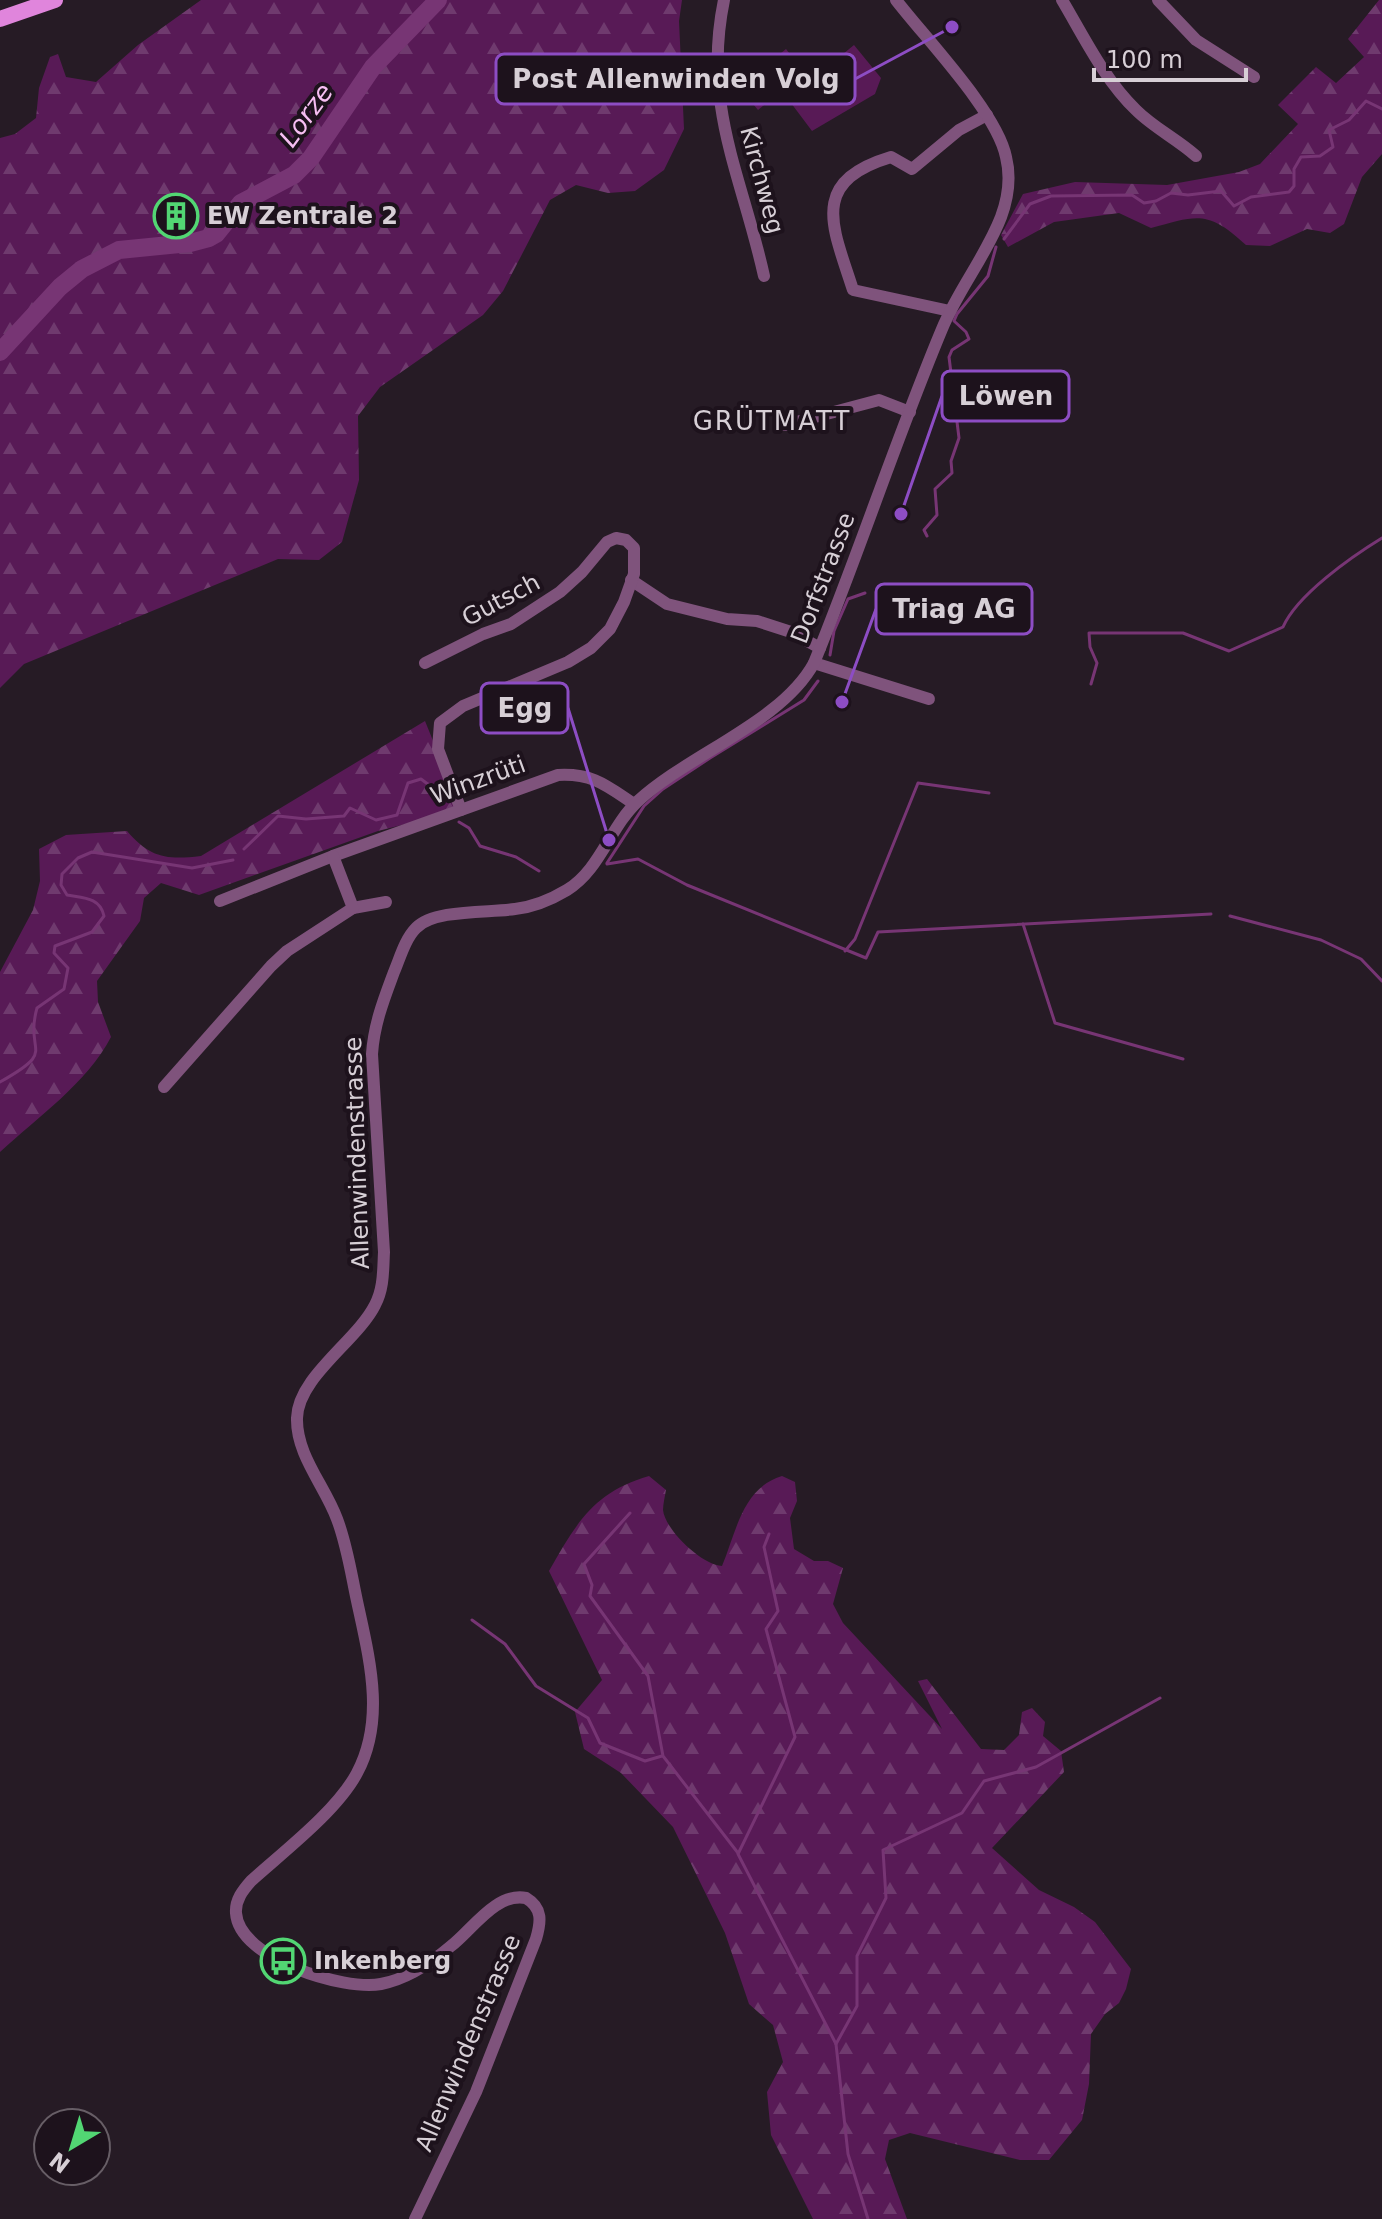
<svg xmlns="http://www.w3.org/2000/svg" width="1382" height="2219" font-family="'DejaVu Sans',sans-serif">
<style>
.forest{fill:url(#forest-firs)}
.pitch{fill:#581a56}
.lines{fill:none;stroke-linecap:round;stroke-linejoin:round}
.stream{stroke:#773574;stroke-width:3}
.river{stroke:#773574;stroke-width:18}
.minor{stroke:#7f537c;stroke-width:12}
.major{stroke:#e085dc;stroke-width:16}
.labels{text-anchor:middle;stroke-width:8;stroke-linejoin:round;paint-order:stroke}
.street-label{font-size:24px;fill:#d7cfd6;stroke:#1d121c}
.poi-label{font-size:24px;font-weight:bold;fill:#d7cfd6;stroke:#1d121c;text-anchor:start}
.water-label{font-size:26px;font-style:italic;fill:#f6bef2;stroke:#1d121c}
.neighbourhood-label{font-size:26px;letter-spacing:2px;fill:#d7cfd6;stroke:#1d121c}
.leader{fill:none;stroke:#8d4dc4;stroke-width:3}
.callout-dot{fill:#8d4dc4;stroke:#1d121c;stroke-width:3}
.callout{fill:#1d121c;stroke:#8d4dc4;stroke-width:3}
.callout-label{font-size:26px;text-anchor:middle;font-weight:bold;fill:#d7cfd6}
</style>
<defs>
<pattern id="forest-firs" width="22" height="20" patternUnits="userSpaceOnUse" patternTransform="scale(2)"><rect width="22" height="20" fill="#581a56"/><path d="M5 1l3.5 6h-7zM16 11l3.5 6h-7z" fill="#6f3a6e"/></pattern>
</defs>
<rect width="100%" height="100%" fill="#261b25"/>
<g class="forest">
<polygon points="201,0 682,0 679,21 684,129 664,170 635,191 608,193 576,185 550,200 503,291 483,315 380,387 358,416 359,480 342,542 319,560 278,559 24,664 0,688 0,138 15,134 36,118 39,88 50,57 58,54 66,77 96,82 138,45"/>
<path d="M1379,0H1382V154L1362,177L1344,224L1330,233L1307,229L1270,246L1246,245C1208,210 1198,215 1151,228L1119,213L1054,222L1008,247L1001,235L1023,194L1075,182L1167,185L1239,172L1260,164L1298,124L1278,105L1316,67L1336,83L1364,57L1348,39Z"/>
<path d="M425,721L461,810L378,831L199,895L161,883L144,898L140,921L97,981L98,1002L111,1037C87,1083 38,1117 0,1152V972L33,910L40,881L39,849L66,835L127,831C150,858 167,860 201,856Z"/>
<path d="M649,1476L666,1490C665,1496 663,1504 663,1510C665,1530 702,1565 722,1566C736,1533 742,1488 782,1476L795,1482L797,1501L790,1518L794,1549L814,1561H828L843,1568L833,1604L843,1623L942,1729L918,1681L927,1679L981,1749L1004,1750L1019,1735L1022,1712L1032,1708L1045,1722L1043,1736L1061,1751L1064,1772L992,1848L1039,1890L1074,1907L1095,1922L1131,1969L1126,1989L1119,2003L1105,2014L1091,2034L1089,2084L1082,2120L1049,2160H1020L910,2133L889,2140L885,2159L907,2219H813L771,2135L767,2092L783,2062L773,2025L749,2004L725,1933L673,1827L621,1773L584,1749L575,1712L602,1680L549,1571C576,1524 593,1492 649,1476Z"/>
</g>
<g class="pitch">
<polygon points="854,45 881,78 875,94 812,131 788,99"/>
<polygon points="786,49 804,72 758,110 739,87"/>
</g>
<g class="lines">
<g class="stream">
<polyline points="1004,239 1030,204 1051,196 1132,195 1144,203 1156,201 1171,193 1188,195 1221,191 1234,206 1251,197 1289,192 1294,186 1294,169 1301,157 1320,156 1333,147 1329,130 1349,120 1366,101 1382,109"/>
<polyline points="927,536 924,530 937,515 935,489 952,473 951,461 959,438 949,357 952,350 969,339 966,332 954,321 957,314 988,276 996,247"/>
<polyline points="830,655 834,631 848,599 865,593"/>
<path d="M1091,684L1097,663L1090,647L1089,633H1183L1229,651L1283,627C1297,595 1351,557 1382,538"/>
<polyline points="459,822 469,828 480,846 516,857 539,871"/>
<polyline points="244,849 278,816 306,819 344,816 350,808 376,820 397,815 408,783 421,779 433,788 438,804"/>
<polyline points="607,863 644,806 663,789 710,758 804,700 818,681"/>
<polyline points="607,864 638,859 687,885 866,958 878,932 1211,914"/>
<polyline points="1230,916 1321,940 1361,959 1382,981"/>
<polyline points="1023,924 1055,1023 1183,1059"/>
<polyline points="845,951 855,939 918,783 989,793"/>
<path d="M0,1082C59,1049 24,1055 37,1008L64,989L68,968L54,953L55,946L92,932L104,916C100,897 83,898 67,895L61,885L62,874L78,858L92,852L192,868L233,860"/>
<polyline points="630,1513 584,1564 592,1585 590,1596 648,1676 663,1756 738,1853"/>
<polyline points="769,1534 764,1547 778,1611 766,1629 795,1737 738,1854 836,2044 848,2154 868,2219"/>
<polyline points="472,1620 505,1644 536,1686 588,1718 600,1743 645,1761 662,1756"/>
<polyline points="836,2044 857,2006 857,1956 886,1898 883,1850 962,1813 984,1781 1036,1767 1160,1698"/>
</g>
<polyline class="river" points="0,352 60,287 82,269 119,250 190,243 209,238 216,234 241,203 294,175 311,158 373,67 438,0"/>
<g class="minor">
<path d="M724,0C702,106 742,176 764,276"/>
<path d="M1062,0C1084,37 1104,79 1136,110C1154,128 1177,139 1196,156"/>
<polyline points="1158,0 1196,40 1254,77"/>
<path d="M950,311L853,290C833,227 808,182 891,157L912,169L959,130L987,115"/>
<polyline points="785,425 879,400 910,412"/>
<polyline points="631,580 667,604 727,619 757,621 791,632 820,648"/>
<polyline points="425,663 483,634 511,624 560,592 582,572 607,542 616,538 626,540 634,548 634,574 624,602 610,629 591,648 568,662 463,706 440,723 438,749 461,810"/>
<polyline points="814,663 929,699"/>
<path d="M220,901L333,856L558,775C593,773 607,786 634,804"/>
<polyline points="353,908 386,902"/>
<polyline points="164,1087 271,966 287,951 353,908 333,856"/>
<path d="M415,2219L476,2092L536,1939C541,1922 543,1908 526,1898C496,1892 472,1930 451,1946C431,1963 407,1979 381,1984C344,1991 239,1959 236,1913C235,1900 243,1890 251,1881C283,1852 337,1811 357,1773C386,1719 369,1657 357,1601C351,1573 347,1545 337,1519C325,1486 296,1455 297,1418C298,1377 357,1341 375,1305C384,1288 383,1270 384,1252L372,1054C374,1024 384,999 394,972C400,958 405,939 416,928C434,909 489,913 515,909C533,907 552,899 567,890C600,870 610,827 638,801C689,754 782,722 814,663C859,553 896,439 942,329C958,290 986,256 1001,217C1008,198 1011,177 1006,157C997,112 926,39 896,0"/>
</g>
<polyline class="major" points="0,19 55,0"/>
</g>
<defs>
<g id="building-ring" transform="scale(2.3)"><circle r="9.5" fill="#1d121c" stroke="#52d673" stroke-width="1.5"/><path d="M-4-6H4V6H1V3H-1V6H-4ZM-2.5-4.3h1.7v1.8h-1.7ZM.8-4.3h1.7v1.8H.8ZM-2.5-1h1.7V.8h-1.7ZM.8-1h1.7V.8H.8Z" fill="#52d673"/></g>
<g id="bus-ring" transform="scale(2.3)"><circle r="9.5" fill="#1d121c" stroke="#52d673" stroke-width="1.5"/><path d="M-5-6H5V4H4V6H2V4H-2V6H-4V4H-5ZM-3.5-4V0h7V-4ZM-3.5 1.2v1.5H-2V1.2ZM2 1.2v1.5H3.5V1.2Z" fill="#52d673"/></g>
</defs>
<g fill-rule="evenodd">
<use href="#building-ring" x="176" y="216"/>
<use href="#bus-ring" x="283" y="1961"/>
</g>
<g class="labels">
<g class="street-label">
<text transform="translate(762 180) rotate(75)" y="8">Kirchweg</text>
<text transform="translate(823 578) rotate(-69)" y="8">Dorfstrasse</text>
<text transform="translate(501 600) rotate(-28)" y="8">Gutsch</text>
<text transform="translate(478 780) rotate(-20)" y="8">Winzrüti</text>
<text transform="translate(357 1153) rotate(-92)" y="8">Allenwindenstrasse</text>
<text transform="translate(468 2043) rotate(-67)" y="8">Allenwindenstrasse</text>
</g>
<g class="poi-label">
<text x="207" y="224">EW Zentrale 2</text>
<text x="314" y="1969">Inkenberg</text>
</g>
<g class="water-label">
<text transform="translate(306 115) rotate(-54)" y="9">Lorze</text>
</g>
<g class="neighbourhood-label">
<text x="772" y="430">GRÜTMATT</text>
</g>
</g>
<path class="leader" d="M952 27L855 79M901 514L942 396M842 702L876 609M609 840L568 708"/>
<g class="callout-dot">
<circle cx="952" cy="27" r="8"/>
<circle cx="901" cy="514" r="8"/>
<circle cx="842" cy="702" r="8"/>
<circle cx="609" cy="840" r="8"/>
</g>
<g class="callout">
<rect x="496" y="54" width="359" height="50" rx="8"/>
<rect x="942" y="371" width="127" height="50" rx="8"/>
<rect x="876" y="584" width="156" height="50" rx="8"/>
<rect x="481" y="683" width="87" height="50" rx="8"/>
</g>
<g class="callout-label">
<text x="676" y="88">Post Allenwinden Volg</text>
<text x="1006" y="405">Löwen</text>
<text x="954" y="618">Triag AG</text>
<text x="525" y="717">Egg</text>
</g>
<g transform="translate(72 2147) rotate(218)"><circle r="38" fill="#1d121c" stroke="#675e66" stroke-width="2"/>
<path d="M0-6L14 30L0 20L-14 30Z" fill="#52d673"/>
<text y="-12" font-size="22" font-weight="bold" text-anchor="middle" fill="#d7cfd6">N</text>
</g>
<path d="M1094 68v12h152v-12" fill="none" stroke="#d7cfd6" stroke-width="4"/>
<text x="1106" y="68" font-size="24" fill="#d7cfd6" stroke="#1d121c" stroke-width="6" paint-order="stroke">100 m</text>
</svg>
